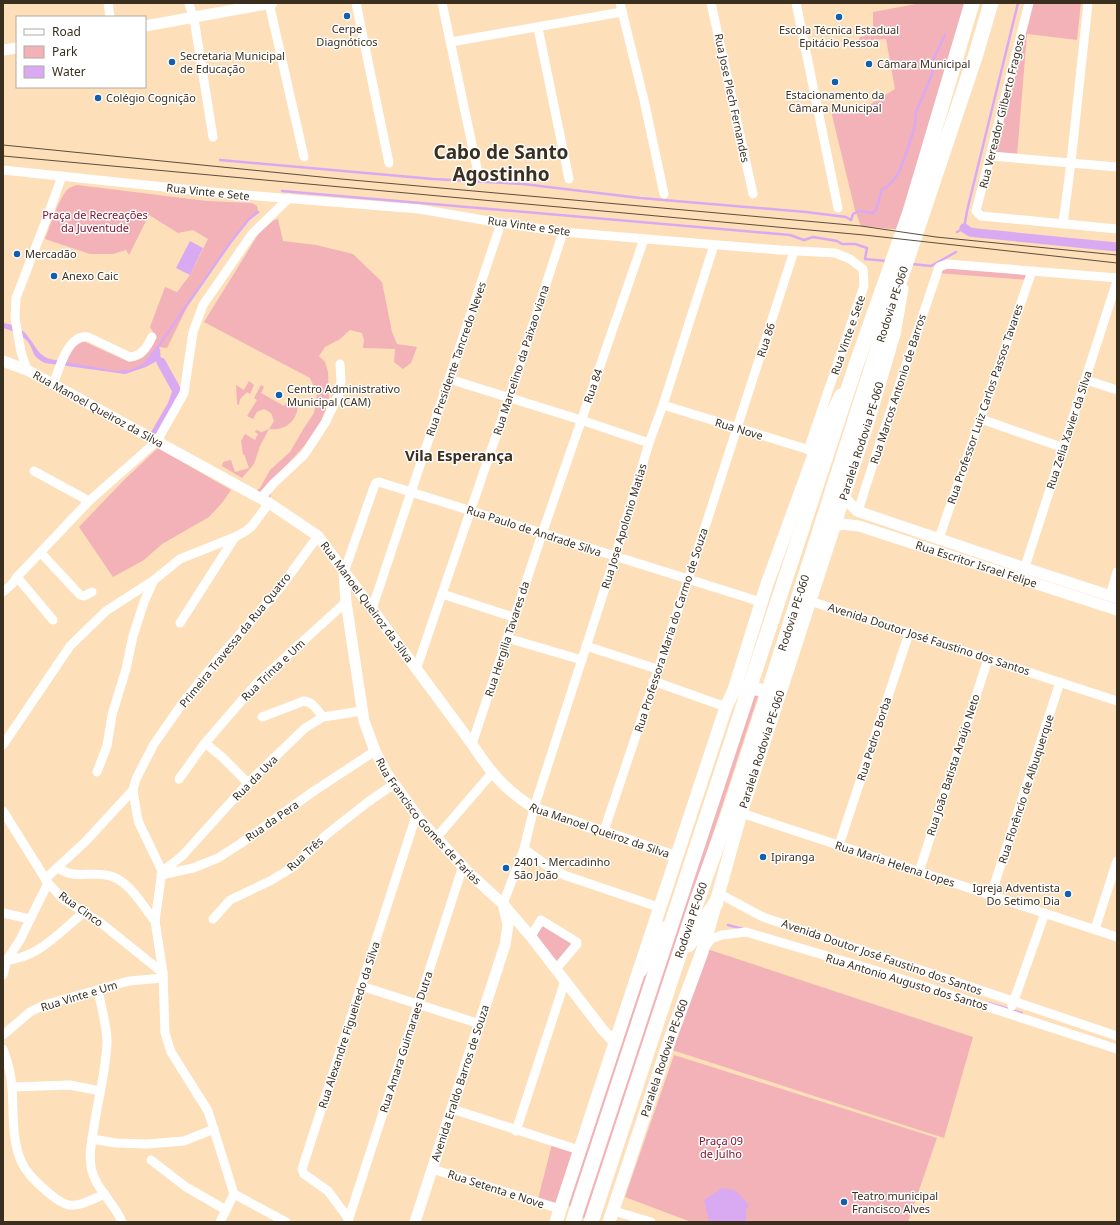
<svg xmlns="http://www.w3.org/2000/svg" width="1120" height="1225" font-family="'Noto Sans',sans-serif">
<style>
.green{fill:#f3b2b7}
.water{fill:#d9aaf2}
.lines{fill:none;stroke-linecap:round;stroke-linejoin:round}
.stream{stroke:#d9aaf2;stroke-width:2.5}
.canal{stroke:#d9aaf2;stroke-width:9}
.minor{stroke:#fff;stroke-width:9}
.tertiary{stroke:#fff;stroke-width:11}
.secondary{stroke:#fff;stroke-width:13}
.trunk{stroke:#fff;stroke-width:15}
.tram{stroke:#5d4e3b;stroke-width:1}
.poi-dot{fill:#115fae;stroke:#fff;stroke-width:1.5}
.labels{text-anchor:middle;stroke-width:3;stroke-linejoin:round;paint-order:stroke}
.poi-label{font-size:11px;fill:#3a2e1f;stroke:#fff;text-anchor:start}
.street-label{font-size:11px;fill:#3a2e1f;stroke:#fff}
.park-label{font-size:11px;fill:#80142e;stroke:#fff}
.district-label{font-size:15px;font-weight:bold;fill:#3a2e1f;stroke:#fff}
.town-label{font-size:19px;font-weight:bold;fill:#3a2e1f;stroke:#fff}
</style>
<rect width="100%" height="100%" fill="#fddfb9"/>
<g class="green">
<polygon points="921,3 976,3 904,230 861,226 855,210 831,111 859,111 895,89 886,39 858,41 860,37 865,36 864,31 873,30 873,12"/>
<polygon points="1032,3 1081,3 1077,40 1027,34 1017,156 993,154"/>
<path d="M77,185L207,201L252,203L257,206L258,212L249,219L230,243L192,297L167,348L158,347L141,368L125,374L67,363L65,358L75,346L83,341L129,362C145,355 150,353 156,336L150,327L165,287L177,292L190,275L208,239L193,230L178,233L149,215L129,255L126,250L113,254H90L45,239C50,227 59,197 68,189C70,187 74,186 77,185Z"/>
<polygon points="278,219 283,241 316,245 353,254 382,282 392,332 397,344 417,347 411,363 403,369 394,362 395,349 363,348 364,340 362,333 350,330 340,339 325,347 319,356 325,362 328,372 329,397 326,408 320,425 306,444 274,479 269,503 252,494 260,488 270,470 290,452 304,428 314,413 317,394 310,378 204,322 259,233 274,220"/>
<polygon points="939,267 1032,271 1029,280 937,273"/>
<polygon points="249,381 254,385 250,394 247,392 240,399 239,405 237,404 236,385 244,390"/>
<path d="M261,385L264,387L261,393L284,406L287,402L292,405L293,403L296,405L297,404L298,405C297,421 286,431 269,429L260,446L254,464L242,478L222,466L223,462L231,460L235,472L249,468L244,454L243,455L241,441L245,434L255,440L258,434L255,432L256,430L262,432L269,429L274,421L271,413L264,409L257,412L253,419L247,416L257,400L254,398Z"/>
<polygon points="158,448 231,490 222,503 209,517 162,544 144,560 113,577 79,527 123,481"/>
<polygon points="750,695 758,696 587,1219 580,1217"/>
<polygon points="541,918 582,942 571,958 562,968 532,931"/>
<polygon points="663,936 574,1208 568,1205 645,973"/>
<polygon points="707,949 973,1037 944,1138 672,1050"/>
<polygon points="674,1055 937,1138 908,1222 691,1222 625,1197"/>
<polygon points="552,1144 573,1150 555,1205 538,1199"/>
</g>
<g class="water">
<polygon points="190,241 203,248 190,275 176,268"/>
<path d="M3,323C11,324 21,328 26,334C35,344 37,355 50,359L115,371L130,370L143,364L157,346L160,349L161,362L157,361L146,367L125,374L45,363C31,356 35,352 28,342C23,335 11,330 3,328Z"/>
<polygon points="722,1188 735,1190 749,1205 746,1210 746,1221 733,1222 709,1221 704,1200"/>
</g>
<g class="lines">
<g class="stream">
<polyline points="220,160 433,179 523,184 640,198 806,212 846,217 851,220 853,214 859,211 873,213 876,210 882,189 888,186 895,178 900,170 909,145 915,126 916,112 932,74 934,58 945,35"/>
<polyline points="282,191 790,235 804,240 813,237 837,241 842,244 855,244 867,248 865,259 887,261"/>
<polyline points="957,232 964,228 967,211 1018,3"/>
<polyline points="912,264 931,266 956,252"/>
<polyline points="158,347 230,243 249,219 258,212"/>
<polyline points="728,925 743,929"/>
<polyline points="989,1003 1022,1013"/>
</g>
<g class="canal">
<polyline points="964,228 970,232 977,233 1117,247"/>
<polyline points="154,436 172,405 177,391 161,362"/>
</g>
<g class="minor">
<polyline points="108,3 110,17"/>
<polyline points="189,3 195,25 213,137"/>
<polyline points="269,3 304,157"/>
<polyline points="356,3 389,163"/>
<polyline points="442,3 477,168"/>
<polyline points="620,3 644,100 664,194"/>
<polyline points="711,3 753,194"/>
<polyline points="796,3 838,208"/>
<polyline points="1029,3 976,211 981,216 1117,229"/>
<polyline points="538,28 569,179"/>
<polyline points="451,42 622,12"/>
<polyline points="991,156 1117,167"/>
<polyline points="3,170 221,193 419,209 501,223 563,232 780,250 835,253 850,259 863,269 864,286 808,450"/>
<polyline points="1063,224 1071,162 1088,3"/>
<polyline points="27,370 21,352 15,318 16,298 48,215 62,176"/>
<polyline points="449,379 581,420 649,443"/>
<polyline points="1086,380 1117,390"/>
<path d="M53,385C59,370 67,334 88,337L130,357C142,356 147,347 152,337"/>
<polyline points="663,405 813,451"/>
<polyline points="981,419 1064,448"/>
<polyline points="34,471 89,501"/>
<polyline points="261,498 273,484 304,455 325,423 339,394 341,381 340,364"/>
<polyline points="858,511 881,439 939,267 947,264 1117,278"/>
<polyline points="939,538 1032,271"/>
<polyline points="41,553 80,595 84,596 92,592"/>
<polyline points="344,572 374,487 376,483 379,482 761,602"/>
<polyline points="1023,573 1117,281"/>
<polyline points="17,577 53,620"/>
<polyline points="3,592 12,584 17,577 89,501 157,441 184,393 193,332 203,305 252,234 289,198"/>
<polyline points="442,594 513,617"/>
<polyline points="1110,596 1117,572"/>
<polyline points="810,601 1117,701"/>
<polyline points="372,609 501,223"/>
<polyline points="180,623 235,537"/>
<polyline points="507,638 582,660"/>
<polyline points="586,646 657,669"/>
<polyline points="416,670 509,398 563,232"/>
<polyline points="653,681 726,707"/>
<path d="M262,717L304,701C313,702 317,710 323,717"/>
<polyline points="205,743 222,757 248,783"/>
<polyline points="472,744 542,534 644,239"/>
<polyline points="3,745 70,646 106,611 154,580"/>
<polyline points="97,772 107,746 112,715 126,669 133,636 144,602 154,580 180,559 235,537 246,531 252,526 269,503"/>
<polyline points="179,779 205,743 256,684 346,602"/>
<polyline points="3,811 48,883 63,899 101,923 163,973"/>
<polyline points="741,813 1117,937"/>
<polyline points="604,831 688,580 794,251"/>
<polyline points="436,838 492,773"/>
<polyline points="839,845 909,633"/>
<polyline points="524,849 545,864 564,875 661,908"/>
<path d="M58,868C74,879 88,872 106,875C128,878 142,905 155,921"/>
<polyline points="162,871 172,864 183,855 248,783 305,728 323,717 362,711"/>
<polyline points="919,872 988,659"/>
<polyline points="161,875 193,868 218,858 240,844 314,791 375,751"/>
<polyline points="45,879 86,841 133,790"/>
<polyline points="718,893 763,917 1117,1036"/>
<polyline points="991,895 1060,682"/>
<polyline points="503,904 524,849 534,808 615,557 649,443 663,405 714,245"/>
<polyline points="3,913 30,919"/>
<polyline points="213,919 230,900 270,881 293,867 326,835 368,802 394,784"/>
<polyline points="1095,929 1117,861"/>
<polyline points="531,936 541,920 577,942 577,944 556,969"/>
<polyline points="705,947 711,939 722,935 746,932 874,970 1117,1049"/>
<path d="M5,960C36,960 61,931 83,913"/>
<polyline points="3,975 7,960 20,940 48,883"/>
<polyline points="361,986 480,1024"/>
<path d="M98,990C101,1007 107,1025 107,1042C106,1072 97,1103 93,1133C91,1144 89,1155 91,1166C94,1188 114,1202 122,1222"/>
<polyline points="1012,1006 1045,913"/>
<polyline points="3,1035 30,1012 44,1005 129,981 163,978"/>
<path d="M3,1049C8,1062 11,1074 12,1088C14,1113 11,1139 22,1163C27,1173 35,1181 43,1188C70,1213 74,1207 105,1194"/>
<polyline points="12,1087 70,1085 100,1091"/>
<polyline points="452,1109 579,1150"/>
<polyline points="516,1131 565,981"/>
<polyline points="92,1139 116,1143 147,1144 184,1141 214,1129"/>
<polyline points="151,1160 186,1187 226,1210"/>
<polyline points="432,1169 560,1209"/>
<polyline points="614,1211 651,1222"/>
<polyline points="348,1218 328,1191 304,1174 302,1169 416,816"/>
<polyline points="348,1221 463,866"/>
<polyline points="220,1222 234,1194"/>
<polyline points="286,1222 234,1194 208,1111 171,1052 165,1033 163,973 155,921 162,871 139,823 137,815 133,790 136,779 154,744 184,701 218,659 280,588 318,536"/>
</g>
<g class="tertiary">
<polyline points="145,26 272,3"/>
<polyline points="3,50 17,48"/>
<path id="s1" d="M3,361L27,370L269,503L318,536L472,744C491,773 504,789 534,808L677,857"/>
<polyline points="843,496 857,511 1025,568 1117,598"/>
<path id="s2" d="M834,527L842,524L859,526L1117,610"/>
<path id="s3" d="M344,572L346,602L364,721L375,751L387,774L420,820L468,872L503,904L532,938L602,1029L615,1043"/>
<path id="s4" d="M415,1222L505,945L508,925L504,908"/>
</g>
<g class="secondary">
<path d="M739,688C752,686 768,690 775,701"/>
<polyline points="556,1222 726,707 734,690 767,584 822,433 841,395"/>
<path id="s5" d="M609,1222L671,1036L702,952L741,813L869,419L894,334L902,289"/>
</g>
<g class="trunk">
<polyline points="688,945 716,903"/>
<polyline points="640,970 663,929"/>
<polyline points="573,1222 856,365 910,212 972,3"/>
<path id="s6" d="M591,1222L697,901L729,812L768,693L894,298L976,54L991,3"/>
</g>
<g class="tram">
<polyline points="3,145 341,179 861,226 936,237 1117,255"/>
<polyline points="3,156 864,235 1117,263"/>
</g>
</g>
<g class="poi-dot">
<circle cx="347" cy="16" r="4"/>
<circle cx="839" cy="17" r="4"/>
<circle cx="172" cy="62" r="4"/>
<circle cx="869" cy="64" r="4"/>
<circle cx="835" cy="82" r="4"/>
<circle cx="98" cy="98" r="4"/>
<circle cx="17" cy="254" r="4"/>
<circle cx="54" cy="276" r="4"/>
<circle cx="279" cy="395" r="4"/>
<circle cx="763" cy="857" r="4"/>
<circle cx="506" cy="868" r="4"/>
<circle cx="1068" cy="894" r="4"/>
<circle cx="844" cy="1202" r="4"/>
</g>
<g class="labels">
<g class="poi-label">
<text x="347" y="33" text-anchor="middle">Cerpe<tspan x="347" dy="13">Diagnóticos</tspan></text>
<text x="839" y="34" text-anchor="middle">Escola Técnica Estadual<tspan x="839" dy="13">Epitácio Pessoa</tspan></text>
<text x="180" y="60">Secretaria Municipal<tspan x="180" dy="13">de Educação</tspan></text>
<text x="877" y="68">Câmara Municipal</text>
<text x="835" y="99" text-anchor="middle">Estacionamento da<tspan x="835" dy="13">Câmara Municipal</tspan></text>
<text x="106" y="102">Colégio Cognição</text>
<text x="25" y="258">Mercadão</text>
<text x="62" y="280">Anexo Caic</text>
<text x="287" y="393">Centro Administrativo<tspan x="287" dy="13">Municipal (CAM)</tspan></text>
<text x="771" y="861">Ipiranga</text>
<text x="514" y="866">2401 - Mercadinho<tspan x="514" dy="13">São João</tspan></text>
<text x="1060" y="892" text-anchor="end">Igreja Adventista<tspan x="1060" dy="13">Do Setimo Dia</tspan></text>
<text x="852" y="1200">Teatro municipal<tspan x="852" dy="13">Francisco Alves</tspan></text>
</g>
<g class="street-label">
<text transform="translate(732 98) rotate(78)" y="4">Rua Jose Plech Fernandes</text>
<text transform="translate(1002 111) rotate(-76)" y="4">Rua Vereador Gilberto Fragoso</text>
<text transform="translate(208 192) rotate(6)" y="4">Rua Vinte e Sete</text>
<text transform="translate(529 226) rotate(8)" y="4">Rua Vinte e Sete</text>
<text dy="4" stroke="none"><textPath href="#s6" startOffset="966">Rodovia PE-060</textPath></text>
<text transform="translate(848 335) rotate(-71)" y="4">Rua Vinte e Sete</text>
<text transform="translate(766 340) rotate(-72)" y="4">Rua 86</text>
<text transform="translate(456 359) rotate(-71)" y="4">Rua Presidente Tancredo Neves</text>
<text transform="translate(521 360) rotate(-72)" y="4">Rua Marcelino da Paixao viana</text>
<text transform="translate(593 386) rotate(-71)" y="4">Rua 84</text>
<text transform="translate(898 389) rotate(-72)" y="4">Rua Marcos Antonio de Barros</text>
<text transform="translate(985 404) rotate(-71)" y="4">Rua Professor Luiz Carlos Passos Tavares</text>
<text dy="4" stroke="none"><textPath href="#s1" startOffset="107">Rua Manoel Queiroz da Silva</textPath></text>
<text transform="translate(739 429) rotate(17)" y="4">Rua Nove</text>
<text transform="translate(1069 430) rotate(-72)" y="4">Rua Zelia Xavier da Silva</text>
<text dy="4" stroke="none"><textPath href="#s5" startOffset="821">Paralela Rodovia PE-060</textPath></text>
<text transform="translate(624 526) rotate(-73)" y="4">Rua Jose Apolonio Matias</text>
<text transform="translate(534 531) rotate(18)" y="4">Rua Paulo de Andrade Silva</text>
<text dy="4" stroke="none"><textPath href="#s2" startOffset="149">Rua Escritor Israel Felipe</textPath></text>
<text dy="4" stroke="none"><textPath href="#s1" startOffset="443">Rua Manoel Queiroz da Silva</textPath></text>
<text dy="4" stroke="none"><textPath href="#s6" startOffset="642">Rodovia PE-060</textPath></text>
<text transform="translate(671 630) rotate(-72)" y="4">Rua Professora Maria do Carmo de Souza</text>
<text transform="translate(507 639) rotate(-72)" y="4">Rua Hergilia Tavares da</text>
<text transform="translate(929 639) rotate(18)" y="4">Avenida Doutor José Faustino dos Santos</text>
<text transform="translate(235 640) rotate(-51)" y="4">Primeira Travessa da Rua Quatro</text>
<text transform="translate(273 670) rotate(-44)" y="4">Rua Trinta e Um</text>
<text transform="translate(874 739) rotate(-72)" y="4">Rua Pedro Borba</text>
<text dy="4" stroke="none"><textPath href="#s5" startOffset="497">Paralela Rodovia PE-060</textPath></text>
<text transform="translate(953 765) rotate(-72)" y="4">Rua João Batista Araújo Neto</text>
<text transform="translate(255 778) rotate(-45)" y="4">Rua da Uva</text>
<text transform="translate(1026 789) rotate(-72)" y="4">Rua Florêncio de Albuquerque</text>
<text dy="4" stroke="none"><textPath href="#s3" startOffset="271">Rua Francisco Gomes de Farias</textPath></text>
<text transform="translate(272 821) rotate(-35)" y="4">Rua da Pera</text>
<text dy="4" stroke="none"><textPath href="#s1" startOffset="779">Rua Manoel Queiroz da Silva</textPath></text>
<text transform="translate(305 854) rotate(-42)" y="4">Rua Três</text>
<text transform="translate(895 864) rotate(18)" y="4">Rua Maria Helena Lopes</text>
<text transform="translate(81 909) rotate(36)" y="4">Rua Cinco</text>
<text dy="4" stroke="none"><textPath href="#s6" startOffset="318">Rodovia PE-060</textPath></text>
<text transform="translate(882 957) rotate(19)" y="4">Avenida Doutor José Faustino dos Santos</text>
<text transform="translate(907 982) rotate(17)" y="4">Rua Antonio Augusto dos Santos</text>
<text transform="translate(79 996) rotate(-17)" y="4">Rua Vinte e Um</text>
<text transform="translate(349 1025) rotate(-72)" y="4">Rua Alexandre Figueiredo da Silva</text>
<text transform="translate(406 1042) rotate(-72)" y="4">Rua Amara Guimaraes Dutra</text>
<text dy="4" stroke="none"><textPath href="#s5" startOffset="173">Paralela Rodovia PE-060</textPath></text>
<text dy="4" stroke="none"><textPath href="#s4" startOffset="146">Avenida Eraldo Barros de Souza</textPath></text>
<text transform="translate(496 1189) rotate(18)" y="4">Rua Setenta e Nove</text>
</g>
<g class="park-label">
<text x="95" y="219">Praça de Recreações<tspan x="95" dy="13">da Juventude</tspan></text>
<text x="721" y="1145">Praça 09<tspan x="721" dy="13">de Julho</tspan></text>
</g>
<g class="district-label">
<text x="459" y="461">Vila Esperança</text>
</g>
<g class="town-label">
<text x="501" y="159">Cabo de Santo<tspan x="501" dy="22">Agostinho</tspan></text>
</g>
</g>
<rect width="1120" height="1225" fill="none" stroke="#3a2e1f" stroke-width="8"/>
<rect x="16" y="16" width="130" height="72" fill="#ffffff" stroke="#b0aba5"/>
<rect x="24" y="29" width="20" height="6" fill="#ffffff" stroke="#b0aba5"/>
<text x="52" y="36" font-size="12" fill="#3a2e1f">Road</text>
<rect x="24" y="46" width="20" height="12" fill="#f3b2b7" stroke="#b0aba5"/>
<text x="52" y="56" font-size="12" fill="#3a2e1f">Park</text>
<rect x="24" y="66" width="20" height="12" fill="#d9aaf2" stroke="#b0aba5"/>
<text x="52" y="76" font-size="12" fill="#3a2e1f">Water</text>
</svg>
